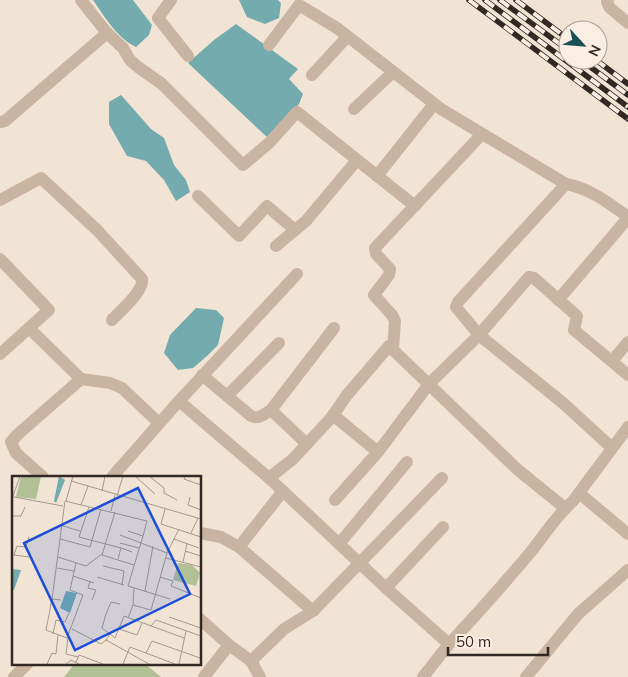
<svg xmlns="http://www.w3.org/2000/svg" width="628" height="677" font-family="Mulish,sans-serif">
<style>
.green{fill:#b1c095}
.water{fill:#73abaf}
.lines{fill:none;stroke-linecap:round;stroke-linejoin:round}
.street{stroke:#c9b4a1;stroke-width:12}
.rail-casing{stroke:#332924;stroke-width:5.5}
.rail{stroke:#f9eee1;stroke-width:4;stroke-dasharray:11;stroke-linecap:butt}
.inset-road{fill:none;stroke:#a5998e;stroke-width:1}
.view{fill:#1d4ed8;fill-opacity:0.15;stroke:#1d4ed8;stroke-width:2.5}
.inset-edge{fill:none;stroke:#332924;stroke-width:2.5}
</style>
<rect width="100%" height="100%" fill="#f1e4d5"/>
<polygon class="green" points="75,663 144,663 161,677 64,677"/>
<g class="water">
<path d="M93,0H133L152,25L149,35L136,47C118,39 104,16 93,0Z"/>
<polygon points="239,0 278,0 281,3 279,18 265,24 247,17"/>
<polygon points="236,24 298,69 289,79 303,94 299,104 268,138 188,63 214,40"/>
<polygon points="121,95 151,129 164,138 174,165 186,180 190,192 176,201 164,180 146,161 127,156 109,124 109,102"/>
<polygon points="196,308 216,310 224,318 218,345 207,356 193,368 178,370 164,353 170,335"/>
</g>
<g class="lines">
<g class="street">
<polyline points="81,0 107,33 123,48 130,60 138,67 162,84 243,165 269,143 297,112 415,206"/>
<polyline points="171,0 158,18 188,56"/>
<polyline points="608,0 607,2 610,8 628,23"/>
<polyline points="269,45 299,5 337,28 441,109 566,184 458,302 456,307 479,335 563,403 612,448"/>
<polyline points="312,75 347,37"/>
<polyline points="354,109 393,72"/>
<polyline points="0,122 5,121 107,33"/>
<polyline points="377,176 434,104"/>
<path d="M566,184C589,188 609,203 628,217"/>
<polyline points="198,196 239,236 267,206 295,230"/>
<path d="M0,200L41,178L97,230L142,279C144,292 120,311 112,320"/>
<polyline points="276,246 306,221 357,160"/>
<polyline points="0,259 49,310 0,354"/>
<polyline points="558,300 628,218"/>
<polyline points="29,328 81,379 17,435 11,442 16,453 43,477"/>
<polyline points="393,349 395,321 392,315 374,295 389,275 390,269 376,254 375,248 482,134"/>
<polyline points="612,361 628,342"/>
<path d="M202,375L251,416C259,420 264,414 271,410L334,328"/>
<polyline points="81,379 110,383 122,388 159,423"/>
<polyline points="227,396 279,343"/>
<polyline points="179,401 297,274"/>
<polyline points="271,410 307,444"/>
<polyline points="333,415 378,452 335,500"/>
<polyline points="378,452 429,384 479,335 529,277 534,278 577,316 574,330 628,375"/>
<polyline points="112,477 179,401 269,478 386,588 443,527"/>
<polyline points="269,478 293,459 331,418 347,395 389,346 518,470 565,508"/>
<polyline points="579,493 628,534"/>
<polyline points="200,533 221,537 239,547 313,611"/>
<polyline points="339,544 407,462"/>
<polyline points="239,547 283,491"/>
<path d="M386,588L449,644C476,615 503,585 529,554C543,537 556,516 573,501L628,427"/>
<polyline points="200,619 229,645 251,661 260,677"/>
<polyline points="251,661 284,629 313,611 442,478"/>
<polyline points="14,677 28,663"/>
<polyline points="204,677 229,645"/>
<polyline points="423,677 449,644"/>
<polyline points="526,677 578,614 628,570"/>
</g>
<g class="rail-casing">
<g id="rail">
<polyline points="469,0 628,119"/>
<polyline points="485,0 628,107"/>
<polyline points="500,0 568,50"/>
<polyline points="516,0 568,39"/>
<polyline points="581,60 628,95"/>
<polyline points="596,60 628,84"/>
</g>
</g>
<use href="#rail" class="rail"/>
</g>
<g transform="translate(12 476)">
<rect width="189" height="189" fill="#f1e4d5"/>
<path d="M9,0H29L24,23L4,21ZM166,87L180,89L188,97L184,110L161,104Z" fill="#b1c095"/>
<path d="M47,0L53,4L44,27L42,25ZM0,93L9,94L2,114L0,113ZM54,115L65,117L58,137L48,132Z" fill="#73abaf"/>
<path class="inset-road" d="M123,0L143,18M137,0L152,12V17L165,24M173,0L172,3L189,9M59,5L189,43M90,15L93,0M105,20L111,0M2,21L51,30M178,21L176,29L189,34M0,23L8,0M54,25L61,0M69,29L76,10M77,31L67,61L109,72M153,33L149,48L189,61M99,35L103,19M103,36L90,79L122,89M0,44L1,40H9L13,31M48,49L68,55M116,55L131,60L116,110L158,123M179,57L186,42M108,59L155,77M48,63L53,25L135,45L131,60M162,63L187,72M108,67L127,72M173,75L189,80M2,79L5,70L14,71L17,61M2,79L17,81M46,81L74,90L90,78M154,82L189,91M106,83L109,72L120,76M171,86L175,68M91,90L112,95L110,109M45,92L62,95M61,100L82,107M85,101L112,109M148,101L161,105L159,110L189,122M78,105L76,112L84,114L80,124M133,115L141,70M40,123L34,154L55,162L71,119L58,114L64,87M49,124L40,123L48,63L78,71L89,33M121,129L122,112M157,141L189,152M116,142L121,129L139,134L155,77L167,53M139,150L144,144L189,160M60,153L89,168L94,164L137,188M107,153L125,159L130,147M41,158L44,144L53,146L57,137M98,158L90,152L94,138L99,126L108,128M56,161L54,178L66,181M94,164L98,158L103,162L112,140L172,162M134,177L140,165L188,182M64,186L67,179L91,188M35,188L40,177L44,178L46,159M54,188L59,184L67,188M111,188L118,171L163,188M167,188L174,155"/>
<path class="view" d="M126,12L178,118L63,174L12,67Z"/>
<rect width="189" height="189" class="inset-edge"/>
</g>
<g transform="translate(583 45) rotate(116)"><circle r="24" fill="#f9eee1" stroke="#aa9f95"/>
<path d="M0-4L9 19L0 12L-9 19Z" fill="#195055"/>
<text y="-8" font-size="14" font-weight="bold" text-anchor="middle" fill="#332924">N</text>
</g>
<path d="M448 647v8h100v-8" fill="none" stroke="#332924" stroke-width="2.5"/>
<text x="456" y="647" font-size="15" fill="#332924" stroke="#f9eee1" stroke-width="4" paint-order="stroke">50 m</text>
</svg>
